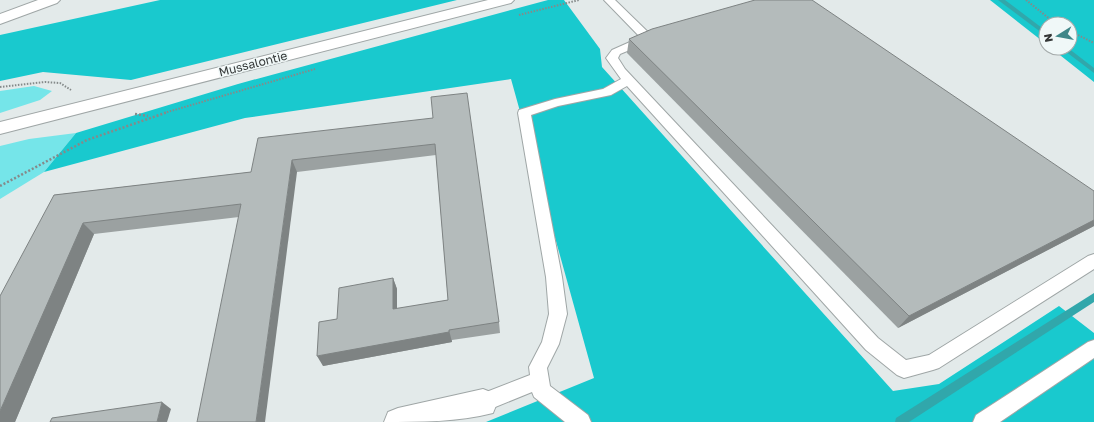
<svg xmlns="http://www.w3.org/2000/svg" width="1094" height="422" font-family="'Golos Text',sans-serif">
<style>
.green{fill:#75e5e9}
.forest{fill:#19c9ce}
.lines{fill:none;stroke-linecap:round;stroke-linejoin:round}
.stream{fill:#31a7ab;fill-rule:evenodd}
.service-casing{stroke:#9fa6a6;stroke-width:2}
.minor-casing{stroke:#9fa6a6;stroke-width:2}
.secondary-casing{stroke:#9fa6a6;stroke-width:2}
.path-far1{stroke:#858a8a;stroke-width:2;stroke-dasharray:1.5 1.5;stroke-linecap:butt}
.path{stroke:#858a8a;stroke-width:2.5;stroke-dasharray:2 2;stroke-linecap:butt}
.service{fill:#fff;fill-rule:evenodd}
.minor{fill:#fff;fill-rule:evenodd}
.secondary{fill:#fff;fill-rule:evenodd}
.wall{fill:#9ba1a1}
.shaded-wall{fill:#7e8383}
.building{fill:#b4bbbb;stroke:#7e8383}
.labels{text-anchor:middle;stroke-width:3;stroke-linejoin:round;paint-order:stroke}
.far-street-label{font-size:12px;fill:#343737;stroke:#f0f8f8}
</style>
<rect width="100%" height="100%" fill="#e3eaea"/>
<g class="green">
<polygon points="34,86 52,91 40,100 0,113 0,91"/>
<polygon points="76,133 44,172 0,199 0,146 29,139"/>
</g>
<g class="forest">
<polygon points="160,0 457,0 131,80 43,72 0,81 0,35"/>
<polygon points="548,0 564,0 600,49 602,67 893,391 939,384 1059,306 1094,333 1094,422 486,422 594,378 511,79 245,118 44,172 76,133 238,84"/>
<polygon points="990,0 1094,0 1094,82 1051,48 1070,48 1070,24 1046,24 1046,44"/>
</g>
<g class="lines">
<g class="stream">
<polygon points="998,0 1005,0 1046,31 1046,36"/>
<polygon points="1061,48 1068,48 1094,68 1094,73"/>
<polygon points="1094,293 1094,302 909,422 895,422 896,418"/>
</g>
<g class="service-casing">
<g id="service">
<polygon points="604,0 615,0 651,35 649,42 620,54 618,58 625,69 878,338 906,360 929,355 1088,256 1094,254 1094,269 939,368 933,370 904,378 897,375 866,350 627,86 611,95 558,106 531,115 562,277 567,314 559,344 547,368 550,386 588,415 591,422 565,422 534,397 532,392 483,412 476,410 473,403 476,396 530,375 529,367 542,342 549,314 546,277 518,113 519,110 555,99 603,89 621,79 606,58 612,50 639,38 639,36"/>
<polygon points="1094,340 1094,358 1000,422 973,422 976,415 1088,342"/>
</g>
</g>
<g class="minor-casing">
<g id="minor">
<polygon points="38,0 60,0 57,3 0,24 0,14"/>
<path d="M483,389L493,393L497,403L493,413C458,422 420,422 384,422L388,412L398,408Z"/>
</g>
</g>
<g class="secondary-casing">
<polygon id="secondary" points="488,0 514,0 511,3 0,134 0,122"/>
</g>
<g class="path-far1">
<polyline points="1026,0 1056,24"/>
<polyline points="519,15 579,0"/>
<polyline points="1070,31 1094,43"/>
<polyline points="0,87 45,82 60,83 71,90"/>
<polyline points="164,113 315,69"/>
</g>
<g class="path">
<polyline points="135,114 148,116"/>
<polyline points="0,186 87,140 168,112"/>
</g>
<use href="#service" class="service"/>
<use href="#minor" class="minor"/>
<use href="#secondary" class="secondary"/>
</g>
<g class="wall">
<polygon points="629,39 1094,191 1094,226 898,328 627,53"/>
<polygon points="433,118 499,322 500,333 452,340 452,342 323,366 337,319 393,278 397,289 397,309 448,300 436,155 297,172 239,217 94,234 15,422 0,422 54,195 251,172"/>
</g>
<g class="shaded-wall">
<polygon points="292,160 297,172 265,422 256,422"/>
<polygon points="1094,220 1094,226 898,328 909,316"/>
<polygon points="83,223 94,234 15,422 0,422 0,411"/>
<polygon points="393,278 397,289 397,320 393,309"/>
<polygon points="449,330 452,342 323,366 317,356"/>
<polygon points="162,402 171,409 167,422 157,422"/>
</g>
<g class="building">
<polygon points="755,0 812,0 1094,191 1094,220 909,316 629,39 652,29"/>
<polygon points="467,93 499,322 449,330 449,332 317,356 319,322 337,319 339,288 393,278 393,309 448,300 435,144 292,160 256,422 197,422 241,204 83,223 0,411 0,296 54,195 251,172 258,138 433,118 431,97"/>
<polygon points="162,402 157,422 50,422 52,418"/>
</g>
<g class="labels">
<g class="far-street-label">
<text transform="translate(253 64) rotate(-14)" y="4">Mussalontie</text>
</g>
</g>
<g transform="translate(1058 36) rotate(259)"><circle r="19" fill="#f0f8f8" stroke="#a5abab"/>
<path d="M0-3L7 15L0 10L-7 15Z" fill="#3f8789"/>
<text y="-6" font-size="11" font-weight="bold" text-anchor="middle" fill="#343737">N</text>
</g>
</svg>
